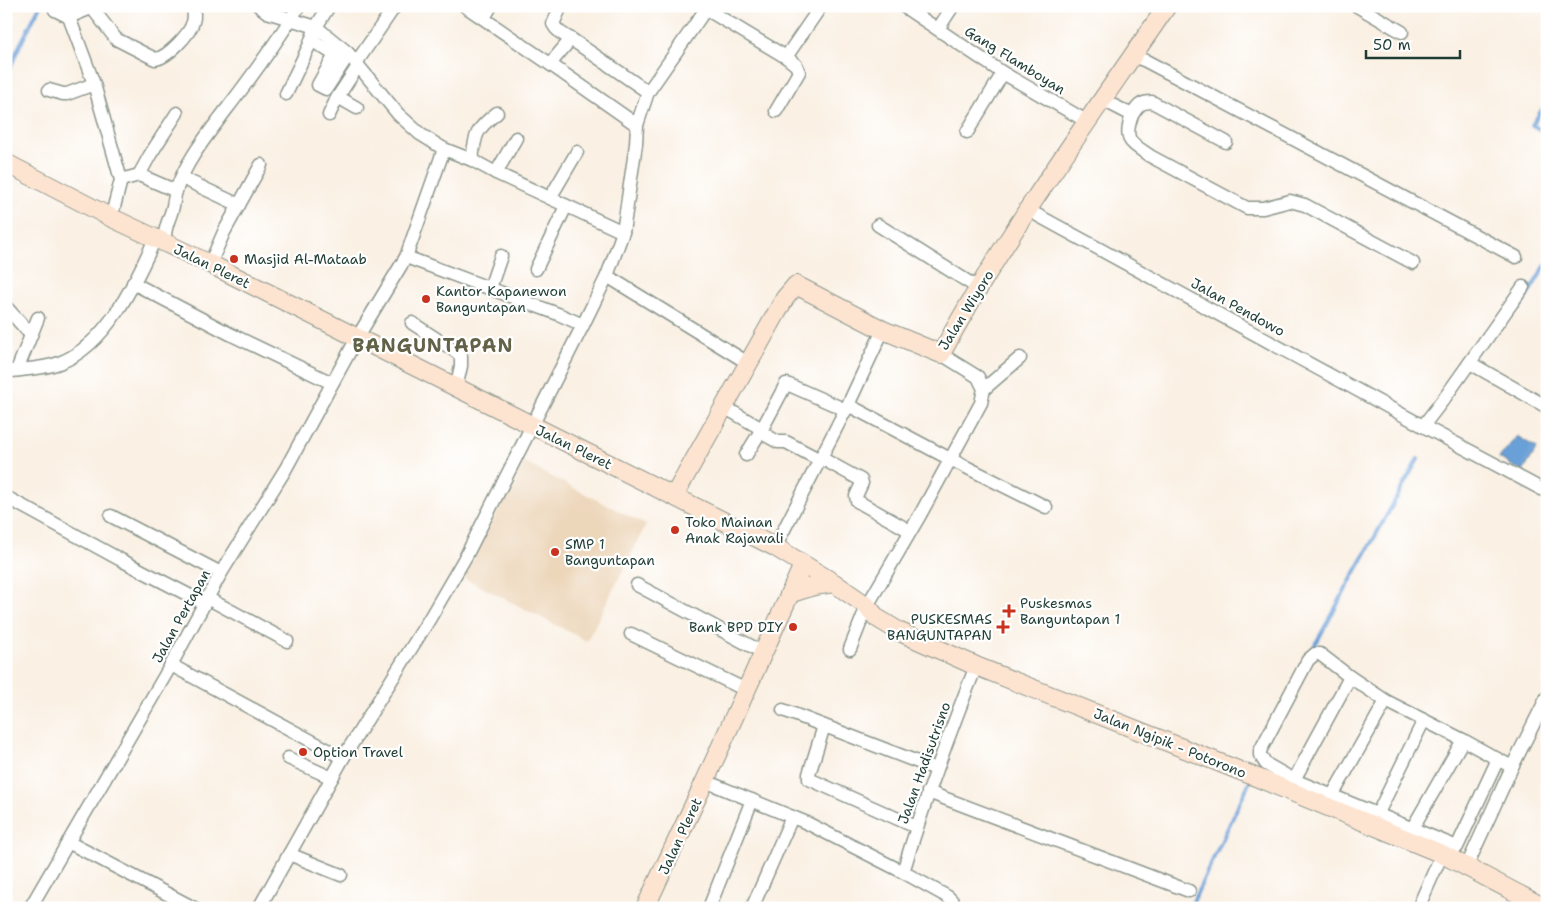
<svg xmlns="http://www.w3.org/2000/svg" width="1553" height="914" font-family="'Shantell Sans',sans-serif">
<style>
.built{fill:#edd7bb}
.water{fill:#6ba0d8;stroke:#456e86}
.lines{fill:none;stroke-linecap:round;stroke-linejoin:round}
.stream{stroke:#6ba0d8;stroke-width:4}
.street-casing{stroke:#8c968c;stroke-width:15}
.secondary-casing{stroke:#8c968c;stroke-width:20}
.street{stroke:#fff;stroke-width:12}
.secondary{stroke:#fde4d1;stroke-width:18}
.poi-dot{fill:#c8321e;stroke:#fff;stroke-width:2}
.labels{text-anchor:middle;stroke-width:4.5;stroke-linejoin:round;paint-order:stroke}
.street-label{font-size:14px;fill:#1f3d34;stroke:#fff}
.poi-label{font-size:14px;fill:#1f3d34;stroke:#fff;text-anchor:start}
.district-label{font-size:19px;font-weight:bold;letter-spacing:1px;fill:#626249;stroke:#fff}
</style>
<rect width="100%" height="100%" fill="#fff"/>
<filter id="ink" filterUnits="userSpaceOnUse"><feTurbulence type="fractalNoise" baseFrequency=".02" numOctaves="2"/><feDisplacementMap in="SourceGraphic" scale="10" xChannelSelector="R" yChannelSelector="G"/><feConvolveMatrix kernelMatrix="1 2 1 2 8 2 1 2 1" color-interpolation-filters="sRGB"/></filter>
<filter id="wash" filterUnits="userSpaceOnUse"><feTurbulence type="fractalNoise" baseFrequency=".0096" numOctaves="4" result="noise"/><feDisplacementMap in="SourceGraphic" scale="20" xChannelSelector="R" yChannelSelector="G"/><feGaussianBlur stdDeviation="1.12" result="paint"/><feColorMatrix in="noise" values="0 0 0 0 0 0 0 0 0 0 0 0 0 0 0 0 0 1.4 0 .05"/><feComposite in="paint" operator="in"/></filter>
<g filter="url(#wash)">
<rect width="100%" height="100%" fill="#faf0e3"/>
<polygon class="built" points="523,462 646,525 587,641 464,578"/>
<polygon class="water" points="1517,436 1537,448 1523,472 1499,458"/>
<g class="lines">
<g class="stream">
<polyline points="6,78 17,51 40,6"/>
<polyline points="1547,102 1532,125 1547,133"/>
<polyline points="1519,309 1547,263"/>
<polyline points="1311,652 1418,459"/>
<polyline points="1190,908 1250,781"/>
</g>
</g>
</g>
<g filter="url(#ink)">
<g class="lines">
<g class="street-casing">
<g id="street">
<polyline points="96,6 69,17 94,84 121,180 114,207 110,217"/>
<polyline points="259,6 267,12 316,27 347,52 398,114 420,134 444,149 472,160 496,173 623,232"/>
<polyline points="465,6 550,64 571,39 648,92"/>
<path d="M561,6L553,24C557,32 564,35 571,39"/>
<polyline points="903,6 1003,73 1088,122"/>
<polyline points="1357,6 1402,32"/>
<path d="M92,8L116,39L155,59C167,58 190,34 193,22C195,16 194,12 192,6"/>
<polyline points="706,9 786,57 796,65 799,72 776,111"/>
<polyline points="55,10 69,17"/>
<polyline points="484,18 491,6"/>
<polyline points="938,29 953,6"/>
<polyline points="311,40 335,55 318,85 326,89 349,54"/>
<polyline points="1133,56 1146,61 1516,257"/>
<polyline points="786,57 821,6"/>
<polyline points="356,63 395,6"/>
<polyline points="550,64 637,125"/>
<polyline points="49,90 63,94 67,94 94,84"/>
<polyline points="286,94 309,46 316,27 329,6"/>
<polyline points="338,97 357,108"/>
<path d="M1103,100L1132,115C1123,141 1130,142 1150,156L1247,208H1263L1290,201L1305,205L1413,263"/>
<polyline points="329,115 337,98 358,66"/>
<path d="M1132,115C1138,106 1140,102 1152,102L1226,142"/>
<polyline points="967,132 1003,73"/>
<path d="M472,160C475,134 476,129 497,113"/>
<polyline points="496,173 516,138"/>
<polyline points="139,175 150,155 177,113"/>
<polyline points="182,178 239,205"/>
<polyline points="121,180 139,175 176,191"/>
<polyline points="550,198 577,152"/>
<polyline points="1028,210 1423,426 1547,492"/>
<polyline points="878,225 978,288"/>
<path d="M165,243C164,229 168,223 172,210C174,204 174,197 176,191C185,162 208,134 226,110C252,76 277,42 299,6"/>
<polyline points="406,257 558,314 583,325"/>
<polyline points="210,264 224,232 261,165"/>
<polyline points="536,269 566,206"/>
<polyline points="607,276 748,363"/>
<polyline points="133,283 232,335 332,383"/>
<polyline points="490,288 501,256"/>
<polyline points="6,307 31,335"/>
<polyline points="412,323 455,351 461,356 461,366 456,388"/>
<polyline points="1470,363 1547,407"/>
<polyline points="17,370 38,318"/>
<path d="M6,372C22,369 44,369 59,363C107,345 135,283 155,239"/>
<polyline points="984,389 1020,358"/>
<polyline points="848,405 950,459 1046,507"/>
<polyline points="724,407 762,429 786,384 787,384 846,410"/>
<polyline points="1423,426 1446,396 1523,287"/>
<polyline points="760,432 778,442 786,442 820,460"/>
<polyline points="746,455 762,429"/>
<polyline points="821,458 861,480 862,483 856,496 857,501 910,531"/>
<polyline points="6,497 121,560 204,603"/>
<polyline points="111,516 221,573"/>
<polyline points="775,547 848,405 883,330"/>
<polyline points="637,585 764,653"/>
<polyline points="207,598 287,641"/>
<polyline points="631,634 746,690"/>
<polyline points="850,649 867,606 920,515 981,403 984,389 978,377 941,354"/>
<polyline points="171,665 343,758"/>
<polyline points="783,710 936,769"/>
<polyline points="824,726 809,774 809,779 916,827"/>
<polyline points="288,758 332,778"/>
<polyline points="1498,759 1457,847 1294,780 1266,764 1260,755 1260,751 1308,660 1315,654 1320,654 1350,677 1386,701 1463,740 1512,767"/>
<polyline points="1294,780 1350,677"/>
<polyline points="705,781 807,823 903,872 948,897 952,901 952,908"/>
<polyline points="928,792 1189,891"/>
<polyline points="1329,805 1332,796 1386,701"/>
<polyline points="1377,815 1424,720"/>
<polyline points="1412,829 1463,740"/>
<polyline points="68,842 194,908"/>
<polyline points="289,854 341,875"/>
<polyline points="1466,868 1512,767 1547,697"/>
<path d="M903,872C924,802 949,734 976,666"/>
<polyline points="30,908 171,665 221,573 285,470 357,338 406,257 444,149"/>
<polyline points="259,908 343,758 430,618 466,556 583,325 607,276 623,232 636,144 637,125 648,92 708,6"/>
<polyline points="709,908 752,800"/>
<polyline points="752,908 792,817"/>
<polyline points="1418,908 1442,854"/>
</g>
</g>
<g class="secondary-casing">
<g id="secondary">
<polyline points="6,163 110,217 210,264 775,547 834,583 867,606 877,618 900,632 976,666 1258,778 1442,854 1545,908"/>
<path d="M674,496L785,298L796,285L883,330L941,354C1006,233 1089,120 1167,6"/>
<polyline points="789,594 814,586 834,583"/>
<polyline points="645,908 705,781 803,565"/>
</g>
</g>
<use href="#street" class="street"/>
<use href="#secondary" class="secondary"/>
</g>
</g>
<g class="poi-dot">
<circle cx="234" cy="259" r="5"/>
<circle cx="426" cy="299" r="5"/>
<circle cx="675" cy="530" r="5"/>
<circle cx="555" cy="552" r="5"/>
<path d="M1006.5 603.5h5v5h5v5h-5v5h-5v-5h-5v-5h5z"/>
<circle cx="793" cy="627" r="5"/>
<path d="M1000.5 619.5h5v5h5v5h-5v5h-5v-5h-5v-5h5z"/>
<circle cx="303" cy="752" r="5"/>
</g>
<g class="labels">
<g class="street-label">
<text transform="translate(1015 60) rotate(32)" y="5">Gang Flamboyan</text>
<text transform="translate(212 266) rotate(26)" y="5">Jalan Pleret</text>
<text transform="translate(1238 307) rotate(29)" y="5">Jalan Pendowo</text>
<text transform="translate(966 310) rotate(-58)" y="5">Jalan Wiyoro</text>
<text transform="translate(574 447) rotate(26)" y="5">Jalan Pleret</text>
<text transform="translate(181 616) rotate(-61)" y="5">Jalan Pertapan</text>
<text transform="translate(1170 743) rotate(22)" y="5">Jalan Ngipik - Potorono</text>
<text transform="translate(924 763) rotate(-70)" y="5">Jalan Hadisutrisno</text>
<text transform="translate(680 836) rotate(-65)" y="5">Jalan Pleret</text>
</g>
<g class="poi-label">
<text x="244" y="264">Masjid Al-Mataab</text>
<text x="436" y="296">Kantor Kapanewon<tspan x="436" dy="16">Banguntapan</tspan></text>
<text x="685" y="527">Toko Mainan<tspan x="685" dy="16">Anak Rajawali</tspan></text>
<text x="565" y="549">SMP 1<tspan x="565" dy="16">Banguntapan</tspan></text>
<text x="1020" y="608">Puskesmas<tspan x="1020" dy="16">Banguntapan 1</tspan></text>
<text x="992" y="624" text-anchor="end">PUSKESMAS<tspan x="992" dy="16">BANGUNTAPAN</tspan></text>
<text x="783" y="632" text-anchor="end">Bank BPD DIY</text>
<text x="313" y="757">Option Travel</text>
</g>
<g class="district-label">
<text x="433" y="352">BANGUNTAPAN</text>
</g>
</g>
<rect width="1553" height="914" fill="none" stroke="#fff" stroke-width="25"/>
<path d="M1366 50v8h94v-8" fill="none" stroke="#1f3d34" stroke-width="2.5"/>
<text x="1373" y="50" font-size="15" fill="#1f3d34" stroke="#ffffff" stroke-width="4" paint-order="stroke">50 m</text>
</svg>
